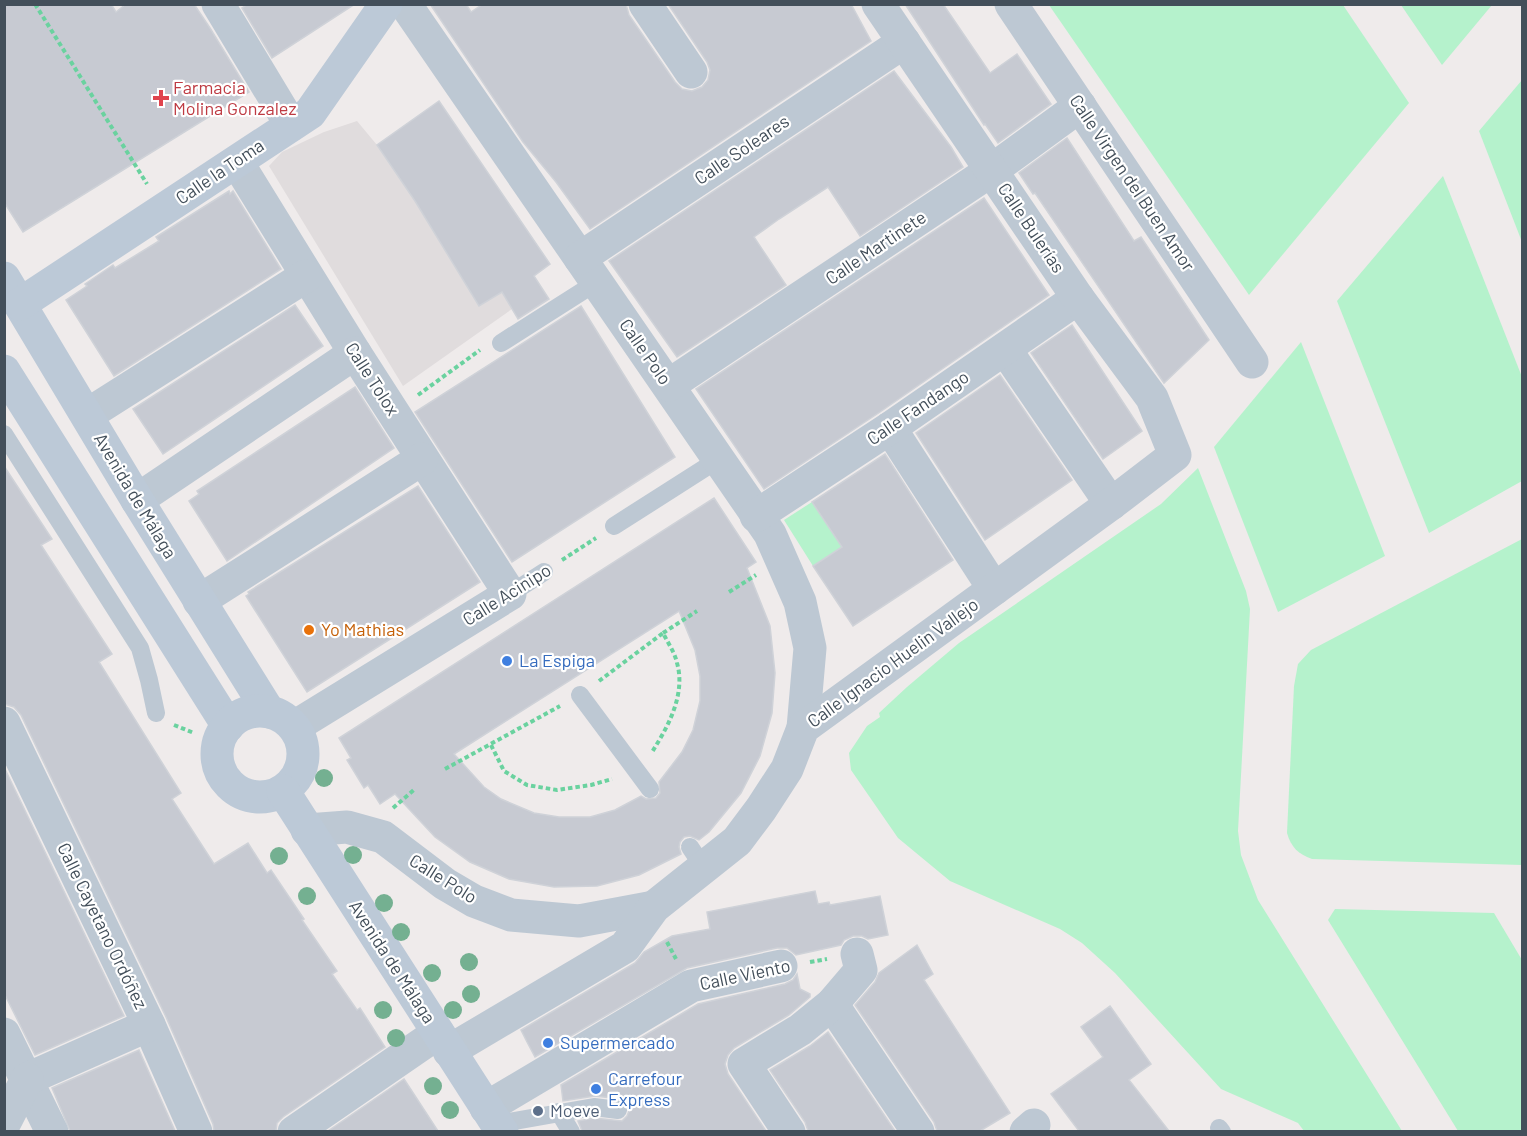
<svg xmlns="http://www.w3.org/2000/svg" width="1527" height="1136" font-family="Barlow,sans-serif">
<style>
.education{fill:#e0dcdd}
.green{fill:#b5f2cc}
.building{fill:#c7cad2;stroke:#cfd2d8;stroke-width:1.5;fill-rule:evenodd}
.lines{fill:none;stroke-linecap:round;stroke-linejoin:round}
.path{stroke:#6ad29f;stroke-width:4;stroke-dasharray:4.5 3;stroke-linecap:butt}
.lane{stroke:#bdc8d3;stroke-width:18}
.street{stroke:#bdc8d3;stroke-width:33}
.secondary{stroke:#bcc9d7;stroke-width:33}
.tree{fill:#74b091}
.health-dot{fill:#e0444e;stroke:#fff;stroke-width:2}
.food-dot{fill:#e8710a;stroke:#fff;stroke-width:2}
.shop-dot{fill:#3f7fe0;stroke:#fff;stroke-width:2}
.service-dot{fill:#5c6f8a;stroke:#fff;stroke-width:2}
.labels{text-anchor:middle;stroke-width:4.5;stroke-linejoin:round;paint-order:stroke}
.health-label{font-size:18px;fill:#be3a42;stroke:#fff;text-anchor:start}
.street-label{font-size:18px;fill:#434f5a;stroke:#fff}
.food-label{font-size:18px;fill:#c56008;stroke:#fff;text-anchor:start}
.shop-label{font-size:18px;fill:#366cbe;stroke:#fff;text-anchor:start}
.service-label{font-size:18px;fill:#4e5e75;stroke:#fff;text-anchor:start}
</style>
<rect width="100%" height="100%" fill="#efebeb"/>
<polygon class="education" points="439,101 550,264 534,276 543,290 512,309 403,386 269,166 282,152 324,132 357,121 377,145"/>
<g class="green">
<polygon points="1049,5 1343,5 1409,103 1249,295"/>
<polygon points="1401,5 1492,5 1442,65"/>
<polygon points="1522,80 1522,242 1479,131"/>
<polygon points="1443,176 1522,377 1522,481 1429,533 1337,301"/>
<polygon points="1301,342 1385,556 1278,612 1214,447"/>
<polygon points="1198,468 1246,591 1250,609 1238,831 1241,855 1258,900 1402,1131 1304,1131 1298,1123 1221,1089 1115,973 1082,943 1060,929 950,881 898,838 851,770 849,753 867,726 880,717 879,713 907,687 959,643 1161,504"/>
<polygon points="812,502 842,547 813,566 784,520"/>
<path d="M1522,539V865L1312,859C1298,854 1291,847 1287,833L1294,686L1298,664L1311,650Z"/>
<polygon points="1335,909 1494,913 1522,960 1522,1131 1458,1131 1328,920"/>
</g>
<g class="building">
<polygon points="4,4 111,4 116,12 126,4 194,4 210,28 249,92 23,232 4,202"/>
<polygon points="248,4 355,4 272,58 242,8"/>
<polygon points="430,4 466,4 471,12 483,4 626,4 629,15 675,82 682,89 692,91 702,87 708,80 710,70 707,62 668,4 851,4 871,41 590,229 556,182 523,142"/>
<polygon points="905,4 943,4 990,73 1017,54 1051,104 998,143 985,124 984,125"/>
<polygon points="894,71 951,147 963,167 860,236 828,187 779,219 754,237 786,285 677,357 609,261"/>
<polygon points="439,101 550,264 534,276 549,299 518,319 502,292 479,306 415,201 377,145"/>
<polygon points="1067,138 1134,241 1141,237 1209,340 1164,383 1035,193 1033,194 1019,173"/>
<polygon points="229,191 230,194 233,191 281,269 114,376 66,300 87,286 85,284 113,265 115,268 159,241 156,237"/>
<polygon points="984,198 1049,295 880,412 764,489 696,389"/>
<polygon points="295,305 323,346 163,454 133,409"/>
<polygon points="581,306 675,457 512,562 415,412"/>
<polygon points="1072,325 1142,431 1103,459 1031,353"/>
<polygon points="1000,375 1072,480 985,540 916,433"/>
<polygon points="355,387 394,448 227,561 189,501 199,494 197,491"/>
<polygon points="885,454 953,560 853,626 813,566 842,547 812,502"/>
<polygon points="4,466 52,539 41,545 112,654 99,662 181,793 172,799 214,864 248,843 267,873 271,870 304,919 302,920 337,971 332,974 357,1010 360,1008 385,1047 283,1117 277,1123 276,1131 214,1131 213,1124 166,1017 21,715 14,707 4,704"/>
<polygon points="418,486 480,582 307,692 246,596 249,594 248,592"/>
<path d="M714,498L756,562L747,568L770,626L775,673L772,713L760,756L741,793L709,832L699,840L690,836L684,837L680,842L679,847L681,854L639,875L597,886L554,887L509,879L470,862L435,837L395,794L380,804L368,785L364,788L347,760L351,758L339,738ZM679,611L695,650L700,676V701L693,730L682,752L659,782L660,793L656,798L646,799L641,796L615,810L590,817H559L534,813L501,799L484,787L454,754Z"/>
<polygon points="4,767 124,1016 35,1055 4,993"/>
<polygon points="815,891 818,904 829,902 830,905 880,896 888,935 868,939 862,936 853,936 844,940 841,945 796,955 787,948 777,948 687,968 535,1057 527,1042 521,1030 635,963 644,952 672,936 710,929 707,912"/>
<polygon points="917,945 933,974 924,980 1010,1113 980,1131 937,1131 934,1122 855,1005 875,982 879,973"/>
<polygon points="797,974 800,989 810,994 810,997 789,1015 734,1048 728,1055 725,1064 728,1074 766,1131 582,1131 578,1121 594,1118 622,1121 627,1116 629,1111 628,1105 620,1099 595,1096 563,1101 561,1085 698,1004 785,984 793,980"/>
<polygon points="1110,1006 1151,1064 1129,1080 1169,1131 1079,1131 1051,1094 1103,1057 1081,1027"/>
<polygon points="828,1032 895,1131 808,1131 805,1122 770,1070 810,1046"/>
<polygon points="139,1050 175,1131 70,1131 52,1088"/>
<polygon points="404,1079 438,1131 328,1131"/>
</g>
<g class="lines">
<g class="path">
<polyline points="35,4 147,184"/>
<polyline points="418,395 480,350"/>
<polyline points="562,560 596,538"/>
<polyline points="729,592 756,575"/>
<polyline points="663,633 697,611"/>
<path d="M599,681L663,633C668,643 675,653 677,663C686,694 668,727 652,752"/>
<polyline points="174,725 194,733"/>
<polyline points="491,745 504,771 527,785 557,790 591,785 612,779"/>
<polyline points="445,769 560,706"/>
<polyline points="393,808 415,789"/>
<polyline points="667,942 676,959"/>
<polyline points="810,962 827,959"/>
</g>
<g class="lane">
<polyline points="501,343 597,282"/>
<polyline points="4,434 140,648 149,680 156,713"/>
<polyline points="614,526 719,459"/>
<polyline points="510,594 544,572"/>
<polyline points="580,695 650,789"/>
<polyline points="690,847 704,868"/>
<polyline points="559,1112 571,1132"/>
<polyline points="497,1124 594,1107 618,1110"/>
<polyline points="1219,1128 1222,1132"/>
</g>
<g class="street">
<polyline points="218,4 291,125"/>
<polyline points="405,4 770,534 800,602 810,648 803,728"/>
<polyline points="645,4 691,72"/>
<polyline points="1011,4 1252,362"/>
<polyline points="237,162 355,353 510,594 294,727"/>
<polyline points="580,258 904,42"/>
<polyline points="1005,349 1111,504"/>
<polyline points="669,385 992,170 1080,106"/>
<polyline points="87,415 306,276"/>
<polyline points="890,428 994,589"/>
<polyline points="137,500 355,353"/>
<polyline points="756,516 890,428 1078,298"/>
<polyline points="199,601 422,459"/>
<polyline points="4,723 149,1025 196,1132"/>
<polyline points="307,830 347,827 383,837 445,884 474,901 511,915 579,921 654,907"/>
<polyline points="832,1004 918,1132"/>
<polyline points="4,1034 52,1132"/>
<polyline points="449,1051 625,947 654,907 737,841 761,809 787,769 803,728 1111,504 1175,455 1152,398 1078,298 878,4"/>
<polyline points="27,1079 149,1025"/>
<polyline points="486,1108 691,986 781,966"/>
<polyline points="4,1124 27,1079"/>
<polyline points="294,1132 438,1033"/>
<polyline points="789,1132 744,1064 800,1030 832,1004 861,970 857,954"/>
<polyline points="1026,1132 1034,1125"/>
</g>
<g class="secondary">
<polyline points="4,278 137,500 269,712"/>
<polyline points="20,304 310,113 386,4"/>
<polyline points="4,371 228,726"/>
<circle cx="260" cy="754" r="43"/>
<polyline points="283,791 502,1132"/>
</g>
</g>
<g class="tree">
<circle cx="324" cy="778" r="9"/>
<circle cx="353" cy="855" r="9"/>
<circle cx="279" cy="856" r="9"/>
<circle cx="307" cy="896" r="9"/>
<circle cx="384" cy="903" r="9"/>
<circle cx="401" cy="932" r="9"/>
<circle cx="469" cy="962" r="9"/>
<circle cx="432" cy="973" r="9"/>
<circle cx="471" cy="994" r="9"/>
<circle cx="383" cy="1010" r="9"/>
<circle cx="453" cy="1010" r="9"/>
<circle cx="396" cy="1038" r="9"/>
<circle cx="433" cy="1086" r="9"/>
<circle cx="450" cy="1110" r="9"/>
</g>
<path class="health-dot" d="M158 89h6v6h6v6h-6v6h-6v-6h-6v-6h6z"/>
<circle class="food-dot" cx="309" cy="630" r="6"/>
<g class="shop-dot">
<circle cx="507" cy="661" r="6"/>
<circle cx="548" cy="1043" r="6"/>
<circle cx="596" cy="1089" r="6"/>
</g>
<circle class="service-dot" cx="538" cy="1111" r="6"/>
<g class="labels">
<g class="health-label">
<text x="173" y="94">Farmacia<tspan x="173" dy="21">Molina Gonzalez</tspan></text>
</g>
<g class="street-label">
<text transform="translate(742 150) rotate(-34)" y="6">Calle Soleares</text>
<text transform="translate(220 172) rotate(-34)" y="6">Calle la Toma</text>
<text transform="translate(1132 183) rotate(56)" y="6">Calle Virgen del Buen Amor</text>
<text transform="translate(1031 228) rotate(56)" y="6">Calle Bulerías</text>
<text transform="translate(876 248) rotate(-34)" y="6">Calle Martinete</text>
<text transform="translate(645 352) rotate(55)" y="6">Calle Polo</text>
<text transform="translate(372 379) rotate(57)" y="6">Calle Tolox</text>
<text transform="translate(918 408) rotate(-34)" y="6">Calle Fandango</text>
<text transform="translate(135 496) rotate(59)" y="6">Avenida de Málaga</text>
<text transform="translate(507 595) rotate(-32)" y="6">Calle Acinipo</text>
<text transform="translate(893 663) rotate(-36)" y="6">Calle Ignacio Huelin Vallejo</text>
<text transform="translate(443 879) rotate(32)" y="6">Calle Polo</text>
<text transform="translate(102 926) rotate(64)" y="6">Calle Cayetano Ordóñez</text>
<text transform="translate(392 962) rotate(57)" y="6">Avenida de Málaga</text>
<text transform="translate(745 975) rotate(-12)" y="6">Calle Viento</text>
</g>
<g class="food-label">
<text x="321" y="636">Yo Mathias</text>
</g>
<g class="shop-label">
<text x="519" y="667">La Espiga</text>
<text x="560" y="1049">Supermercado</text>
<text x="608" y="1085">Carrefour<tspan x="608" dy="21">Express</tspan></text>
</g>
<g class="service-label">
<text x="550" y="1117">Moeve</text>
</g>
</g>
<rect width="1527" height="1136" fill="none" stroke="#434f5a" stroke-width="12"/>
</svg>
